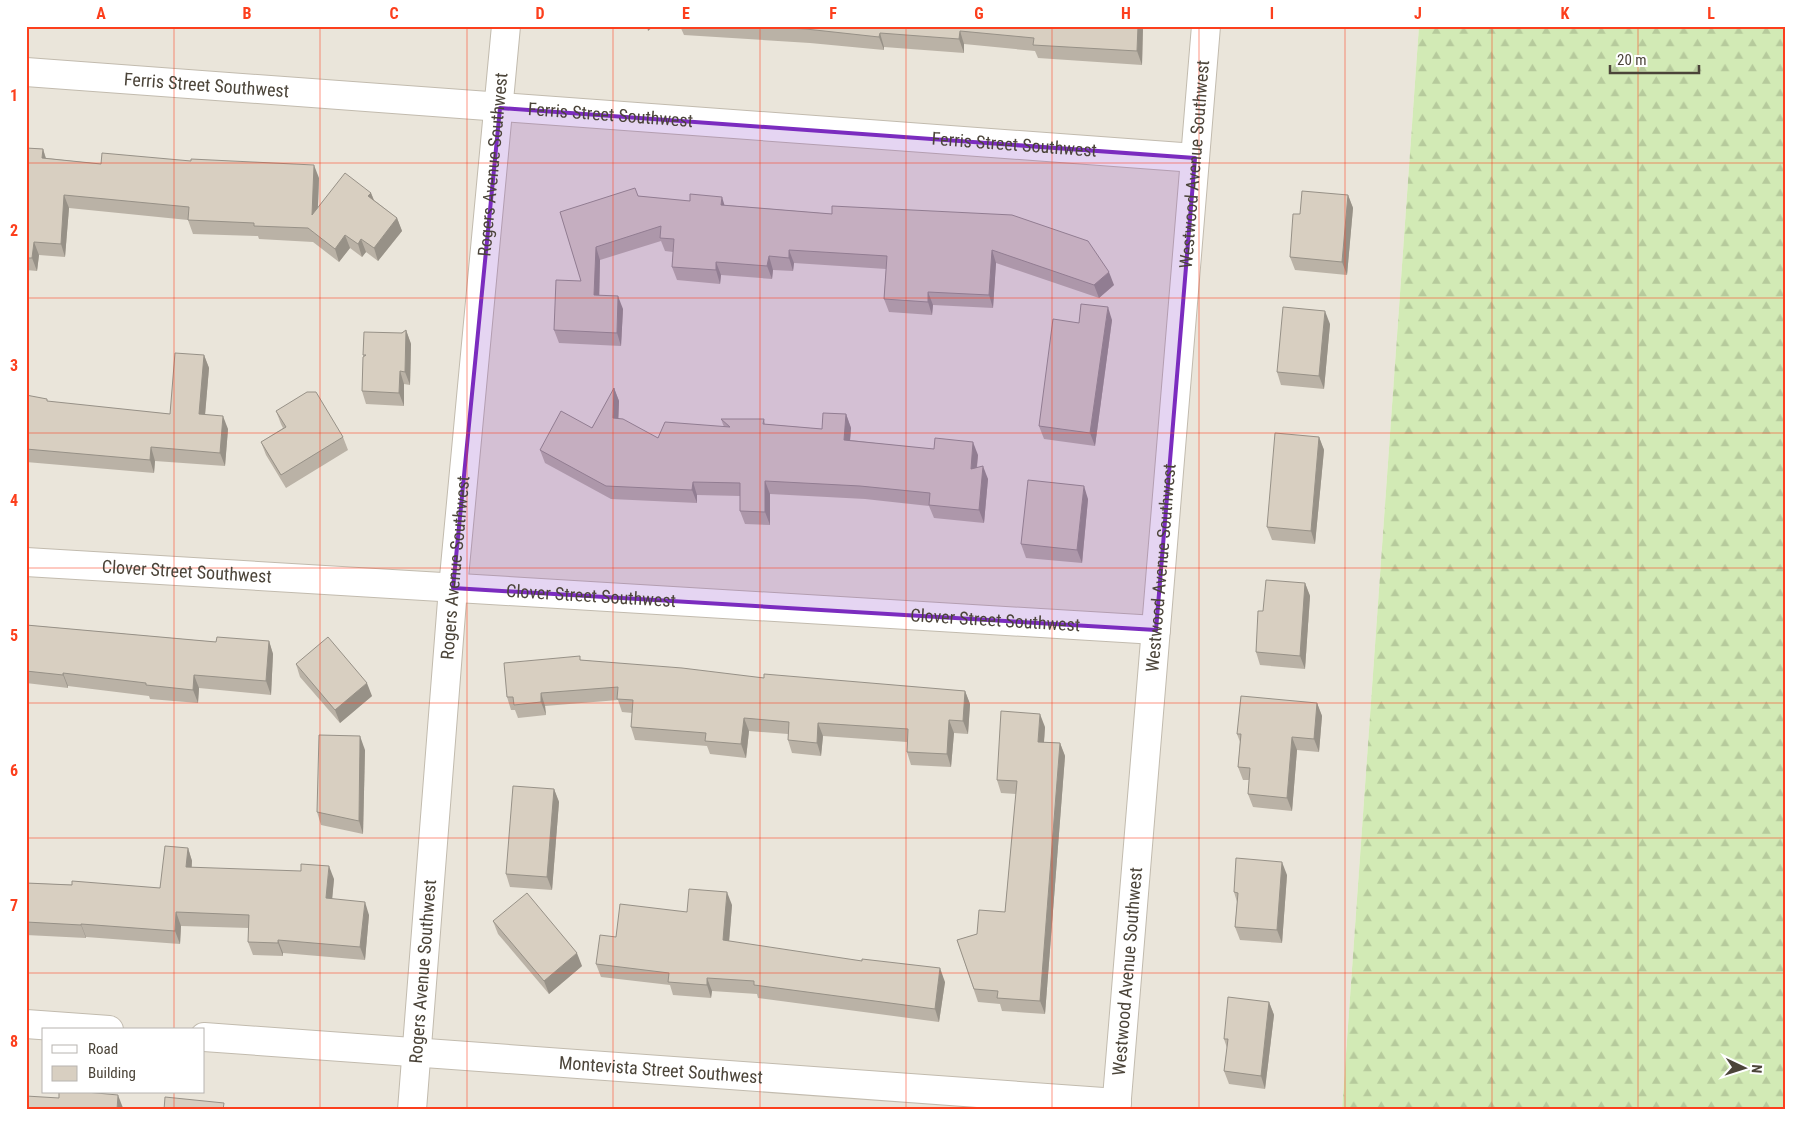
<svg xmlns="http://www.w3.org/2000/svg" width="1812" height="1136" font-family="'Roboto Condensed',sans-serif">
<style>
.residential{fill:#eae5da;fill-rule:evenodd}
.forest{fill:url(#forest-firs)}
.lines{fill:none;stroke-linecap:round;stroke-linejoin:round}
.street-casing{stroke:#c2bbae;stroke-width:30}
.street{stroke:#fff;stroke-width:28}
.wall{fill:#bab2a6}
.shaded-wall{fill:#979187}
.building{fill:#d8cfc1;stroke:#979187}
.marked{fill:#7b2cbf;fill-opacity:0.2;stroke:#7b2cbf;stroke-width:4;stroke-linejoin:round}
.grid{fill:none;stroke:#fc3f1d;stroke-width:1;stroke-opacity:0.55}
.labels{text-anchor:middle;stroke-width:4;stroke-linejoin:round;paint-order:stroke}
.street-label{font-size:18px;fill:#4b4439;stroke:#fff}
.neatline{fill:none;stroke:#fc3f1d;stroke-width:2}
.grid-label{font-size:16px;text-anchor:middle;font-weight:bold;fill:#fc3f1d}
</style>
<defs>
<pattern id="forest-firs" width="22" height="20" patternUnits="userSpaceOnUse" patternTransform="scale(1.25)"><rect width="22" height="20" fill="#d2eab5"/><path d="M5 1l3.5 6h-7zM16 11l3.5 6h-7z" fill="#b6ca9c"/></pattern>
</defs>
<rect width="100%" height="100%" fill="#f6f3ec"/>
<path class="residential" d="M26,26H1419L1342,1110H26ZM44,1030H204V1092H44Z"/>
<polygon class="forest" points="1419,26 1786,26 1786,1110 1342,1110"/>
<g class="lines">
<g class="street-casing">
<g id="street">
<path id="s1" d="M26,72L1195,158"/>
<path id="s2" d="M26,562L1156,630"/>
<polyline points="26,1024 109,1030"/>
<path id="s3" d="M204,1037L1117,1103"/>
<path id="s4" d="M412,1110L453,588L506,26"/>
<path id="s5" d="M1116,1110L1206,26"/>
</g>
</g>
<use href="#street" class="street"/>
</g>
<g class="wall">
<polygon points="680,26 1143,26 1142,65 1038,58 1035,51 964,44 964,53 884,47 884,50 810,43 684,35"/>
<polygon points="26,148 43,149 46,158 101,164 319,178 318,208 371,193 374,200 397,218 402,231 378,261 366,252 362,257 350,248 339,262 313,242 259,239 258,236 193,234 188,220 69,208 65,257 39,255 37,271 26,270"/>
<polygon points="1348,195 1353,208 1347,275 1295,270 1290,257 1300,214"/>
<polygon points="638,196 725,205 832,214 1012,215 1114,285 1099,298 996,263 993,308 933,305 932,315 889,312 884,299 886,269 794,263 793,271 773,270 772,279 721,275 720,284 677,280 672,267 673,252 665,251 661,241 600,260 599,295 623,309 621,346 559,343 554,330 581,281 560,212"/>
<polygon points="1112,320 1095,446 1044,439 1039,426 1079,323"/>
<polygon points="1330,324 1324,389 1281,385 1277,372"/>
<polygon points="406,330 411,344 410,385 404,384 404,406 366,404 362,391 364,357 363,355"/>
<polygon points="204,355 209,368 205,414 228,429 225,466 155,461 154,473 26,462 26,395 48,402 170,414"/>
<polygon points="614,388 619,401 618,418 658,438 724,427 721,419 764,419 765,424 822,429 846,414 851,428 850,440 978,455 977,468 988,479 984,523 934,518 929,506 865,499 770,494 770,525 745,524 740,511 740,496 697,495 697,503 611,499 545,463 540,450 592,428"/>
<polygon points="276,411 343,437 348,450 286,488 266,455 261,442 283,428 281,424"/>
<polygon points="1319,437 1324,450 1315,544 1272,540 1267,527"/>
<polygon points="1088,499 1082,563 1026,558 1021,544"/>
<polygon points="1305,583 1310,596 1305,669 1260,665 1256,652 1263,611"/>
<polygon points="26,625 216,642 269,641 273,654 271,695 199,688 198,703 150,699 149,696 68,686 68,688 26,683"/>
<polygon points="582,660 764,678 965,691 970,704 968,734 954,733 951,767 911,765 907,752 907,742 823,736 821,756 792,753 788,740 788,734 749,731 746,758 710,754 707,746 635,740 631,727 632,713 622,712 618,700 545,706 546,715 518,718 515,710 511,710 507,697"/>
<polygon points="296,664 372,696 340,723 300,677"/>
<polygon points="1317,703 1322,716 1319,752 1297,750 1292,811 1253,807 1248,794 1249,780 1243,780 1238,767 1240,742 1237,734"/>
<polygon points="1045,727 1044,742 1060,743 1065,756 1045,1014 1002,1011 1000,1004 978,1002 957,940 977,934 1005,912 1016,794 1001,793 997,780"/>
<polygon points="365,750 363,834 321,825 317,812"/>
<polygon points="554,789 559,802 552,890 510,887 506,874"/>
<polygon points="188,848 192,861 192,867 334,879 332,899 369,915 365,960 283,953 283,956 253,955 248,942 249,928 181,926 180,944 86,937 86,938 26,935 26,883 160,888"/>
<polygon points="1287,875 1282,943 1240,940 1235,927 1237,902 1234,892"/>
<polygon points="732,905 729,941 945,982 939,1022 758,998 757,994 712,991 711,998 673,995 670,985 601,977 596,964 616,937 687,912"/>
<polygon points="493,921 582,966 549,994 498,934"/>
<polygon points="1269,1002 1274,1015 1265,1089 1229,1084 1224,1071 1227,1048 1224,1039"/>
</g>
<g class="shaded-wall">
<polygon points="647,26 654,26 648,31"/>
<polygon points="1138,26 1143,26 1142,65 1137,51"/>
<polygon points="960,31 964,44 964,53 959,39"/>
<polygon points="880,33 884,47 884,50 879,37"/>
<polygon points="43,149 47,163 42,158"/>
<polygon points="314,165 319,178 317,228 312,215"/>
<polygon points="371,193 376,206 368,196"/>
<polygon points="64,195 69,208 65,257 61,244"/>
<polygon points="1348,195 1353,208 1347,275 1342,262"/>
<polygon points="722,197 726,210 721,205"/>
<polygon points="397,218 402,231 378,261 374,248"/>
<polygon points="345,235 350,248 339,262 335,249"/>
<polygon points="361,239 366,252 362,257 358,244"/>
<polygon points="34,242 39,255 37,271 32,258"/>
<polygon points="596,247 600,260 599,308 594,295"/>
<polygon points="789,250 794,263 793,271 789,258"/>
<polygon points="992,250 996,263 993,308 989,295"/>
<polygon points="769,256 773,270 772,279 767,266"/>
<polygon points="716,262 721,275 720,284 716,270"/>
<polygon points="1109,272 1114,285 1099,298 1094,285"/>
<polygon points="928,292 933,305 932,315 928,302"/>
<polygon points="618,296 623,309 621,346 617,333"/>
<polygon points="1108,307 1112,320 1095,446 1090,433"/>
<polygon points="1325,311 1330,324 1324,389 1319,376"/>
<polygon points="406,330 411,344 410,385 405,372"/>
<polygon points="204,355 209,368 204,427 199,414"/>
<polygon points="400,371 404,384 404,406 399,393"/>
<polygon points="614,388 619,401 618,431 613,418"/>
<polygon points="846,414 851,428 849,453 844,440"/>
<polygon points="223,416 228,429 225,466 220,453"/>
<polygon points="1319,437 1324,450 1315,544 1311,531"/>
<polygon points="973,442 978,455 975,482 971,469"/>
<polygon points="151,447 155,461 154,473 150,460"/>
<polygon points="983,466 988,479 984,523 979,510"/>
<polygon points="765,481 770,494 770,525 765,512"/>
<polygon points="693,482 697,495 697,503 692,490"/>
<polygon points="1084,486 1088,499 1082,563 1077,550"/>
<polygon points="1305,583 1310,596 1305,669 1300,656"/>
<polygon points="269,641 273,654 271,695 266,681"/>
<polygon points="63,673 68,686 68,688 63,675"/>
<polygon points="194,675 199,688 198,703 193,690"/>
<polygon points="367,683 372,696 340,723 335,710"/>
<polygon points="965,691 970,704 968,734 963,721"/>
<polygon points="541,693 545,706 546,715 541,702"/>
<polygon points="1317,703 1322,716 1319,752 1314,739"/>
<polygon points="1040,714 1045,727 1043,755 1038,742"/>
<polygon points="744,718 749,731 746,758 741,744"/>
<polygon points="949,720 954,733 951,767 947,754"/>
<polygon points="818,723 823,736 821,756 817,743"/>
<polygon points="360,736 365,750 363,834 359,821"/>
<polygon points="1292,737 1297,750 1292,811 1287,798"/>
<polygon points="1060,743 1065,756 1045,1014 1040,1001"/>
<polygon points="554,789 559,802 552,890 547,877"/>
<polygon points="188,848 192,861 190,880 186,867"/>
<polygon points="1282,862 1287,875 1282,943 1277,930"/>
<polygon points="329,866 334,879 331,911 326,898"/>
<polygon points="727,892 732,905 728,954 723,940"/>
<polygon points="365,902 369,915 365,960 360,947"/>
<polygon points="176,912 181,926 180,944 175,931"/>
<polygon points="81,924 86,937 86,938 81,925"/>
<polygon points="278,940 283,953 283,956 278,943"/>
<polygon points="577,953 582,966 549,994 544,981"/>
<polygon points="940,968 945,982 939,1022 935,1009"/>
<polygon points="707,978 712,991 711,998 707,985"/>
<polygon points="1269,1002 1274,1015 1265,1089 1261,1076"/>
<polygon points="118,1095 123,1108 123,1110 117,1110"/>
</g>
<g class="building">
<polygon points="749,26 1138,26 1137,51 1033,45 1034,38 960,31 959,39 880,33 879,37 806,29"/>
<polygon points="26,148 43,149 42,158 101,164 102,153 191,161 191,159 314,165 312,215 345,173 371,193 368,196 397,218 374,248 361,239 358,244 345,235 335,249 308,228 254,226 254,223 188,220 189,207 64,195 61,244 34,242 32,258 26,258"/>
<polygon points="635,188 638,196 690,201 690,194 722,197 721,205 832,214 832,206 1012,215 1088,241 1109,272 1094,285 992,250 989,295 928,292 928,302 884,299 887,256 789,250 789,258 769,256 767,266 716,262 716,270 672,267 674,239 660,238 661,226 596,247 594,295 618,296 617,333 554,330 556,280 581,281 560,212"/>
<polygon points="1302,191 1348,195 1342,262 1290,257 1293,214 1300,214"/>
<polygon points="1081,304 1108,307 1090,433 1039,426 1053,319 1079,323"/>
<polygon points="1283,307 1325,311 1319,376 1277,372"/>
<polygon points="406,330 405,372 400,371 399,393 362,391 363,357 366,355 363,355 364,332 402,333"/>
<polygon points="175,353 204,355 199,414 223,416 220,453 151,447 150,460 26,449 26,395 47,399 47,401 170,414"/>
<polygon points="614,388 613,418 623,419 658,438 665,422 730,427 721,419 764,419 763,424 822,429 823,413 846,414 844,440 934,449 935,438 973,442 971,469 983,466 979,510 929,505 930,493 860,486 765,481 765,512 740,511 740,483 693,482 692,490 606,486 540,450 561,411 592,428"/>
<polygon points="307,392 316,392 343,437 281,475 261,442 286,427 276,411"/>
<polygon points="1275,433 1319,437 1311,531 1267,527"/>
<polygon points="1028,480 1084,486 1077,550 1021,544"/>
<polygon points="1266,580 1305,583 1300,656 1256,652 1258,611 1263,611"/>
<polygon points="26,625 216,642 217,637 269,641 266,681 194,675 193,690 146,685 146,683 63,673 63,675 26,671"/>
<polygon points="328,637 367,683 335,710 296,664"/>
<polygon points="580,656 580,660 682,668 764,678 764,674 965,691 963,721 949,720 947,754 907,752 908,729 818,723 817,743 788,740 789,722 744,718 741,744 705,741 706,733 631,727 633,700 617,699 618,687 541,693 541,702 514,705 513,697 507,697 504,663"/>
<polygon points="1241,696 1317,703 1314,739 1292,737 1287,798 1248,794 1250,768 1238,767 1241,734 1237,734"/>
<polygon points="1001,711 1040,714 1038,742 1060,743 1040,1001 997,998 998,991 974,989 957,940 977,934 979,910 1005,912 1017,781 997,780"/>
<polygon points="319,735 360,736 359,821 317,812"/>
<polygon points="513,786 554,789 547,877 506,874"/>
<polygon points="165,846 188,848 186,867 301,871 301,864 329,866 326,898 365,902 360,947 278,940 278,943 248,942 249,915 176,912 175,931 81,924 81,925 26,922 26,883 72,885 72,881 160,888"/>
<polygon points="1236,858 1282,862 1277,930 1235,927 1238,893 1234,892"/>
<polygon points="689,889 727,892 723,940 862,961 862,959 940,968 935,1009 754,985 754,981 707,978 707,985 668,982 669,973 596,964 600,935 616,937 620,904 687,912"/>
<polygon points="527,893 577,953 544,981 493,921"/>
<polygon points="1228,997 1269,1002 1261,1076 1224,1071 1228,1039 1224,1039"/>
<polygon points="59,1092 86,1092 118,1095 117,1110 26,1110 26,1096 59,1098"/>
<polygon points="165,1097 224,1103 223,1110 164,1110"/>
</g>
<path class="marked" d="M500,108L1195,158L1156,630L453,588Z"/>
<path class="grid" d="M174,26V1030M320,26V1110M467,26V1110M613,26V1110M760,26V1110M906,26V1110M1052,26V1110M1199,26V1110M1345,26V1110M1492,26V1110M1638,26V1110M26,163H1786M26,298H1786M26,433H1786M26,568H1786M26,703H1786M26,838H1786M26,973H1786M174,1092V1110"/>
<g class="labels">
<g class="street-label">
<text dy="6" stroke="none"><textPath href="#s1" startOffset="181">Ferris Street Southwest</textPath></text>
<text dy="6" stroke="none"><textPath href="#s1" startOffset="586">Ferris Street Southwest</textPath></text>
<text dy="6" stroke="none"><textPath href="#s1" startOffset="991">Ferris Street Southwest</textPath></text>
<text dy="6" stroke="none"><textPath href="#s4" startOffset="949">Rogers Avenue Southwest</textPath></text>
<text dy="6" stroke="none"><textPath href="#s5" startOffset="949">Westwood Avenue Southwest</textPath></text>
<text dy="6" stroke="none"><textPath href="#s4" startOffset="544">Rogers Avenue Southwest</textPath></text>
<text dy="6" stroke="none"><textPath href="#s5" startOffset="544">Westwood Avenue Southwest</textPath></text>
<text dy="6" stroke="none"><textPath href="#s2" startOffset="161">Clover Street Southwest</textPath></text>
<text dy="6" stroke="none"><textPath href="#s2" startOffset="566">Clover Street Southwest</textPath></text>
<text dy="6" stroke="none"><textPath href="#s2" startOffset="971">Clover Street Southwest</textPath></text>
<text dy="6" stroke="none"><textPath href="#s4" startOffset="139">Rogers Avenue Southwest</textPath></text>
<text dy="6" stroke="none"><textPath href="#s5" startOffset="139">Westwood Avenue Southwest</textPath></text>
<text dy="6" stroke="none"><textPath href="#s3" startOffset="458">Montevista Street Southwest</textPath></text>
</g>
</g>
<rect width="1812" height="1136" fill="none" stroke="#ffffff" stroke-width="55"/>
<rect x="42" y="1028" width="162" height="65" fill="#ffffff" stroke="#b7b4b0"/>
<rect x="52" y="1045" width="25" height="8" fill="#ffffff" stroke="#b7b4b0"/>
<text x="88" y="1054" font-size="15" fill="#4b4439">Road</text>
<rect x="52" y="1066" width="25" height="15" fill="#d8cfc1" stroke="#b7b4b0"/>
<text x="88" y="1078" font-size="15" fill="#4b4439">Building</text>
<g transform="translate(1744 1068) rotate(94)" stroke="#ffffff" stroke-width="4" paint-order="stroke">
<path d="M0-4L9 19L0 12L-9 19Z" fill="#4b4439"/>
<text y="-8" font-size="14" font-weight="bold" text-anchor="middle" fill="#4b4439">N</text>
</g>
<path d="M1610 65v8h89v-8" fill="none" stroke="#4b4439" stroke-width="2.5"/>
<text x="1617" y="65" font-size="15" fill="#4b4439" stroke="#ffffff" stroke-width="4" paint-order="stroke">20 m</text>
<rect x="28" y="28" width="1756" height="1080" class="neatline"/>
<g class="grid-label">
<text x="101" y="19">A</text>
<text x="247" y="19">B</text>
<text x="394" y="19">C</text>
<text x="540" y="19">D</text>
<text x="686" y="19">E</text>
<text x="833" y="19">F</text>
<text x="979" y="19">G</text>
<text x="1126" y="19">H</text>
<text x="1272" y="19">I</text>
<text x="1418" y="19">J</text>
<text x="1565" y="19">K</text>
<text x="1711" y="19">L</text>
<text x="14" y="101">1</text>
<text x="14" y="236">2</text>
<text x="14" y="371">3</text>
<text x="14" y="506">4</text>
<text x="14" y="641">5</text>
<text x="14" y="776">6</text>
<text x="14" y="911">7</text>
<text x="14" y="1047">8</text>
</g>
</svg>
